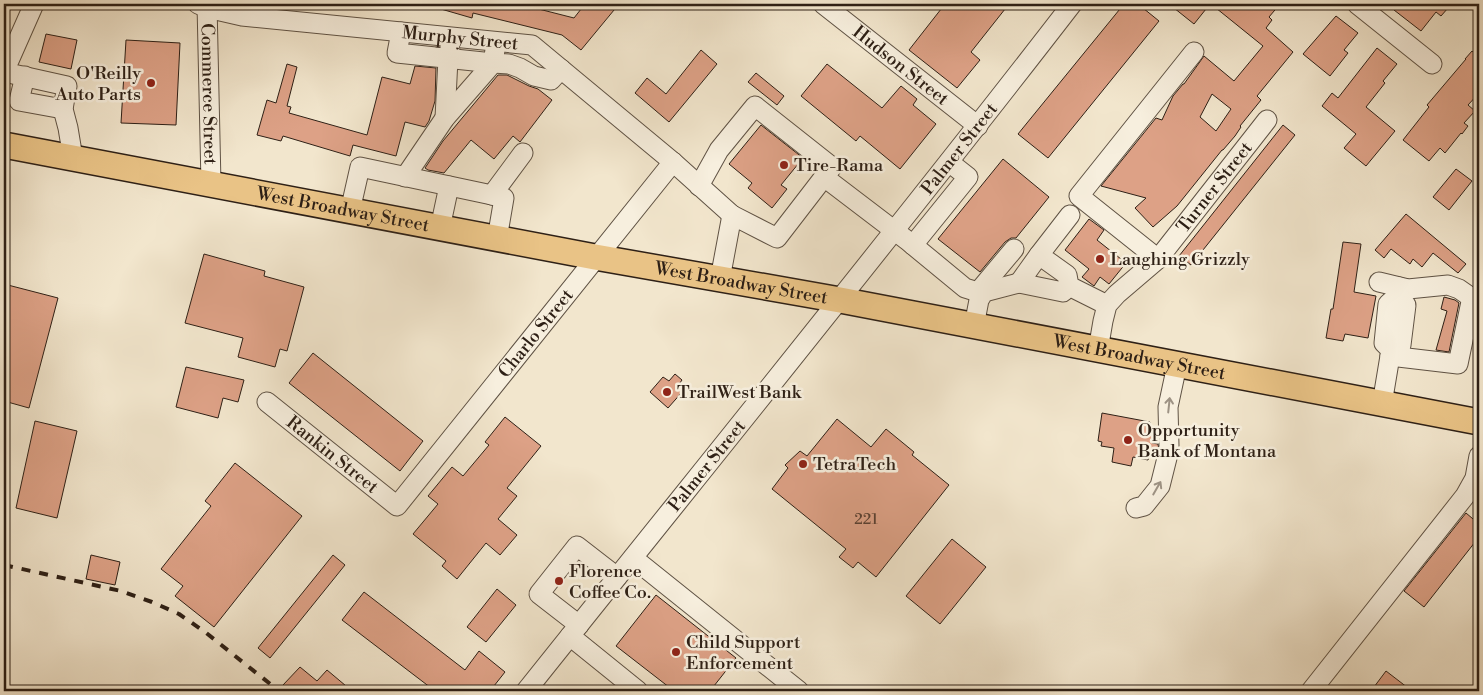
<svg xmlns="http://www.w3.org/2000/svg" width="1483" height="695" font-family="'Libre Bodoni',serif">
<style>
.building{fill:#dda186;stroke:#2e2016;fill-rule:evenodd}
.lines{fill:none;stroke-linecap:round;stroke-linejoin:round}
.minor-casing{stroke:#5f5244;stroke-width:21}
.major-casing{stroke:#2e2016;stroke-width:28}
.minor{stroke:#f7efde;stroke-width:19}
.major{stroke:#e9c386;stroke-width:25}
.rail{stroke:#2e2016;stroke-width:4;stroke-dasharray:9 9;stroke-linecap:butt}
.oneway{stroke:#9d9284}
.poi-dot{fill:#8f2418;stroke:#f7efde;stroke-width:2}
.labels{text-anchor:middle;stroke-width:5;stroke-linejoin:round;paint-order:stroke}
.number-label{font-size:15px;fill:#5a4032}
.street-label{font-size:18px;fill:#2e2016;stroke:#f7efde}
.poi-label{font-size:18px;fill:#2e2016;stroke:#f7efde;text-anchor:start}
</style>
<rect width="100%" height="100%" fill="#f2e6cd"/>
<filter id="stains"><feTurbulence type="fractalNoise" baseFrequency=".004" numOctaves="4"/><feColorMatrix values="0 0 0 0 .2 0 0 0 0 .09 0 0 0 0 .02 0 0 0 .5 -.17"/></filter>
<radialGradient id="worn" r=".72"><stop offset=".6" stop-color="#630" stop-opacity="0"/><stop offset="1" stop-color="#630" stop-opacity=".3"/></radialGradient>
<g class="building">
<polygon points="434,4 519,4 574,18 585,4 619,4 581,50 562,35 473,13 472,18 434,7"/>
<polygon points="945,4 1009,4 971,52 980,60 957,88 909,50"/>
<polygon points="1124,4 1138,4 1159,21 1048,158 1018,134"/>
<polygon points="1169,4 1210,4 1194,24"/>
<path d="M1211,4H1280L1269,17L1272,20L1266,28L1293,52L1257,96L1261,100L1240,126L1241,127L1235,136L1223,150H1222L1177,206L1153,227L1135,208L1146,198L1101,186L1156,118L1162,120L1173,96L1183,84H1184L1204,56L1234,81L1263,46ZM1212,94L1231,109L1216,131L1200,117Z"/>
<polygon points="1399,4 1443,4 1448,8 1441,16 1436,12 1421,31 1394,10"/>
<polygon points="1336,16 1358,33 1344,50 1348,53 1330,76 1303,54"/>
<polygon points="46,34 77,40 71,69 39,62"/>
<polygon points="126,40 180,43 176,125 121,123"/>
<polygon points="1377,48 1397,64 1383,81 1385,83 1366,107 1395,131 1366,166 1344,148 1356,134 1322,106 1332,93 1338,98"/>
<polygon points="701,50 717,64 669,122 635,93 647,78 666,94"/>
<polygon points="1472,51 1479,57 1479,93 1468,105 1475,111 1464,123 1468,126 1462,134 1461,133 1445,153 1440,148 1429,161 1403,140 1429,107 1427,105 1466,59 1465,59"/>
<polygon points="287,64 297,67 287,106 291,107 289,113 367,135 382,77 410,84 415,66 436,68 435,101 429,121 425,127 405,122 396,156 353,145 350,156 283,136 281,141 257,135 267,100 276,103"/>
<polygon points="827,64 882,108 901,86 917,99 913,105 936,124 900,169 860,136 856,141 801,96"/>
<polygon points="756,73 784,96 777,105 748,82"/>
<polygon points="498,75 507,75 529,86 538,89 552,100 520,142 513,136 494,159 471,140 444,173 428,170 425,168 443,141"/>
<polygon points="761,125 803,158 781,185 787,189 772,208 748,188 752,183 729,164"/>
<polygon points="1283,125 1295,135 1191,265 1179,256"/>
<polygon points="1003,159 1049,197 1016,238 1011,238 1005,242 980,272 938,239"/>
<polygon points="1456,169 1472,181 1449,210 1433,197"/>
<polygon points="1406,214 1466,264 1458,273 1433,253 1422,267 1413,259 1410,264 1391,249 1384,258 1375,250"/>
<polygon points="1089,219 1104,230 1097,240 1126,263 1109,284 1100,277 1094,286 1082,277 1089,269 1065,250"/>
<polygon points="1343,242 1361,244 1354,292 1376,296 1368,338 1345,334 1343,341 1326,338 1331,309 1333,309"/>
<polygon points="204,254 265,271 264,276 304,287 287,351 280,349 275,367 238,357 243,338 185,323"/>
<polygon points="4,284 58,298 29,408 4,401"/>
<polygon points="1444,297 1455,300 1459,303 1449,352 1436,350 1447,311 1441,309"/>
<polygon points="313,353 423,441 400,471 289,383"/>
<polygon points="186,367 244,380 238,402 223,398 218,418 176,407"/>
<polygon points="675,374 682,380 677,387 683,391 668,408 650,392 663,377 669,381"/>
<polygon points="1102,413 1150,422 1147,434 1156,436 1152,443 1158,444 1159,450 1156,456 1149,455 1148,460 1133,457 1131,466 1112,462 1114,448 1101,446 1102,442 1098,441"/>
<polygon points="505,417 541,446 507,488 517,496 498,519 517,535 500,555 486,543 457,579 442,566 446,561 413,534 438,504 428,496 452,467 463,476 489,445 485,442"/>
<polygon points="837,419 871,447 886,429 914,452 912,455 949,485 876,577 858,562 853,568 839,557 846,549 772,489 788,468 785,465 800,451 807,456"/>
<polygon points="35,421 77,431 57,518 16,508"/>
<polygon points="235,463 302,516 214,627 175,596 183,586 161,569 211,506 205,501"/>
<polygon points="1466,513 1479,524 1479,537 1424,607 1404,591"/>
<polygon points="952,539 986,567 940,624 906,596"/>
<polygon points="91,555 120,562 115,585 86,579"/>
<polygon points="333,555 345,565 270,658 258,648"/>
<polygon points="497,589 516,605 486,642 467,627"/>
<polygon points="364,592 465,670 479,651 505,672 490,691 435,691 342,620"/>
<polygon points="656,595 736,658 710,691 674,691 616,646"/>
<polygon points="300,667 317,681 327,670 352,691 290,691 283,685"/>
<polygon points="1386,671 1412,691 1371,691"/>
</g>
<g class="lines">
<g class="minor-casing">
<g id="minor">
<path id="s1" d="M198,4L207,8L242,16L532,45L673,162L732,215"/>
<path id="s2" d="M207,4L211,184"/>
<path id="s3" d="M823,4L978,126"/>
<polyline points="1357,4 1432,64"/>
<polyline points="401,32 397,53 493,63 445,118 405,177"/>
<polyline points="495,50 493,63 509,64 520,68 534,76 551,80 561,69"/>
<polyline points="4,72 67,86 63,109 68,128 73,158"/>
<polyline points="4,72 34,4"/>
<polyline points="25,76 19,101 63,109"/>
<polyline points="445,118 448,59 450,47"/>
<polyline points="699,186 719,150 755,106 832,167 824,177"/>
<polyline points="492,195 504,198 497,239"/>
<polyline points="350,211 360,167 492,195 523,153"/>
<polyline points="1070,215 1039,255 1067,275 1069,286 1107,305"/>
<polyline points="440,228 449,186"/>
<polyline points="913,245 968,177 949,162"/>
<polyline points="1039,255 1019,283 1063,292 1069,286"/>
<polyline points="1158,259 1079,196 1194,52"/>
<polyline points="720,279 732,215 777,238 824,177 908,241 965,288 978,292 984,292"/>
<polyline points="1379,282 1408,289 1448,285 1459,289 1479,303"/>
<polyline points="978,292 1014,249"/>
<polyline points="1398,295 1406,305 1401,345 1391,350 1384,343 1388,304 1398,295 1399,287"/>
<polyline points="974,326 979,300 984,292 1019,283"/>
<path id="s4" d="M1098,350L1103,321L1107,305L1117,294L1158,259L1267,120"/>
<polyline points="1390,356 1458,364 1472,297"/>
<path id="s5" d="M267,402L397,506L673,162"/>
<polyline points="1382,404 1391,350"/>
<polyline points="1169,446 1168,407 1177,365"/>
<polyline points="1136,508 1144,506 1160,486 1167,458"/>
<polyline points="633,558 799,691"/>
<polyline points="579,625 539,594 577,546 617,577"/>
<polyline points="570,636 638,691"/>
<path id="s6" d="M526,691C708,463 893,236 1072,4"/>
<polyline points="1311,691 1465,496 1475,478 1479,456"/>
</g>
</g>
<g class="major-casing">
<g id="major">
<path id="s7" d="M4,145L595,257L840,300L1479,422"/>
</g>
</g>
<use href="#minor" class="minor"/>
<use href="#major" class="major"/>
<polyline class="rail" points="4,565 121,591 152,602 179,614 205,632 279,691"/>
</g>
<defs><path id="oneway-shaft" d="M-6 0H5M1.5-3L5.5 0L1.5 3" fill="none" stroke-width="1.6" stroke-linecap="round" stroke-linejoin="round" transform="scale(1.25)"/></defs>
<g class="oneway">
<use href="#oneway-shaft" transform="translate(1169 405) rotate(-84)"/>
<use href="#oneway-shaft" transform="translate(1157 488) rotate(-60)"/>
</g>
<g class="poi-dot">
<circle cx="151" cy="83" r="5"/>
<circle cx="784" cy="165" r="5"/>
<circle cx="1100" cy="259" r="5"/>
<circle cx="667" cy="392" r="5"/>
<circle cx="1128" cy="440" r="5"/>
<circle cx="803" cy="464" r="5"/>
<circle cx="559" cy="581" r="5"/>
<circle cx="676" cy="652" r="5"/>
</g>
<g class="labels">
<g class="number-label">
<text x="866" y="524">221</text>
</g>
<g class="street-label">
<text dy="6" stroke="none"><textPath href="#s1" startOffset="265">Murphy Street</textPath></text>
<text dy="6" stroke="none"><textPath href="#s3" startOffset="99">Hudson Street</textPath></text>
<text dy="6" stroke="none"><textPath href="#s2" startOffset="90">Commerce Street</textPath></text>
<text dy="6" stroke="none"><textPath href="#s6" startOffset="694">Palmer Street</textPath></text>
<text dy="6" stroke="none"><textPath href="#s4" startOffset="206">Turner Street</textPath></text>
<text dy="6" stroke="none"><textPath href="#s7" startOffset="345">West Broadway Street</textPath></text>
<text dy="6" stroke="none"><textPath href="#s7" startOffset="750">West Broadway Street</textPath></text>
<text dy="6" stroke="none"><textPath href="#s5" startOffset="388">Charlo Street</textPath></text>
<text dy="6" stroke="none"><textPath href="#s7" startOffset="1155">West Broadway Street</textPath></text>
<text dy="6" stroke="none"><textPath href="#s5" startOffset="84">Rankin Street</textPath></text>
<text dy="6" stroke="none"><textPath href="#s6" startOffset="289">Palmer Street</textPath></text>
</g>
<g class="poi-label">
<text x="141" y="79" text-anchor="end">O'Reilly<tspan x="141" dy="21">Auto Parts</tspan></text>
<text x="794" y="171">Tire-Rama</text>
<text x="1110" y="265">Laughing Grizzly</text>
<text x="677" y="398">TrailWest Bank</text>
<text x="1138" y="436">Opportunity<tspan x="1138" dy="21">Bank of Montana</tspan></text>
<text x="813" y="470">TetraTech</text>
<text x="569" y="577">Florence<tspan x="569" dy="21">Coffee Co.</tspan></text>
<text x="686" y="648">Child Support<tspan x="686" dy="21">Enforcement</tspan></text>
</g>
</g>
<rect width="1483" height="695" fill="none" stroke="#f2e6cd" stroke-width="20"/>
<rect x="5" y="5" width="1473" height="685" fill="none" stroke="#2e2016" stroke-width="2.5"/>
<rect x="10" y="10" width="1463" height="675" fill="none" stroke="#2e2016"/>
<rect width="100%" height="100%" filter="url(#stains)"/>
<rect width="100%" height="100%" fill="url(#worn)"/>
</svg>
